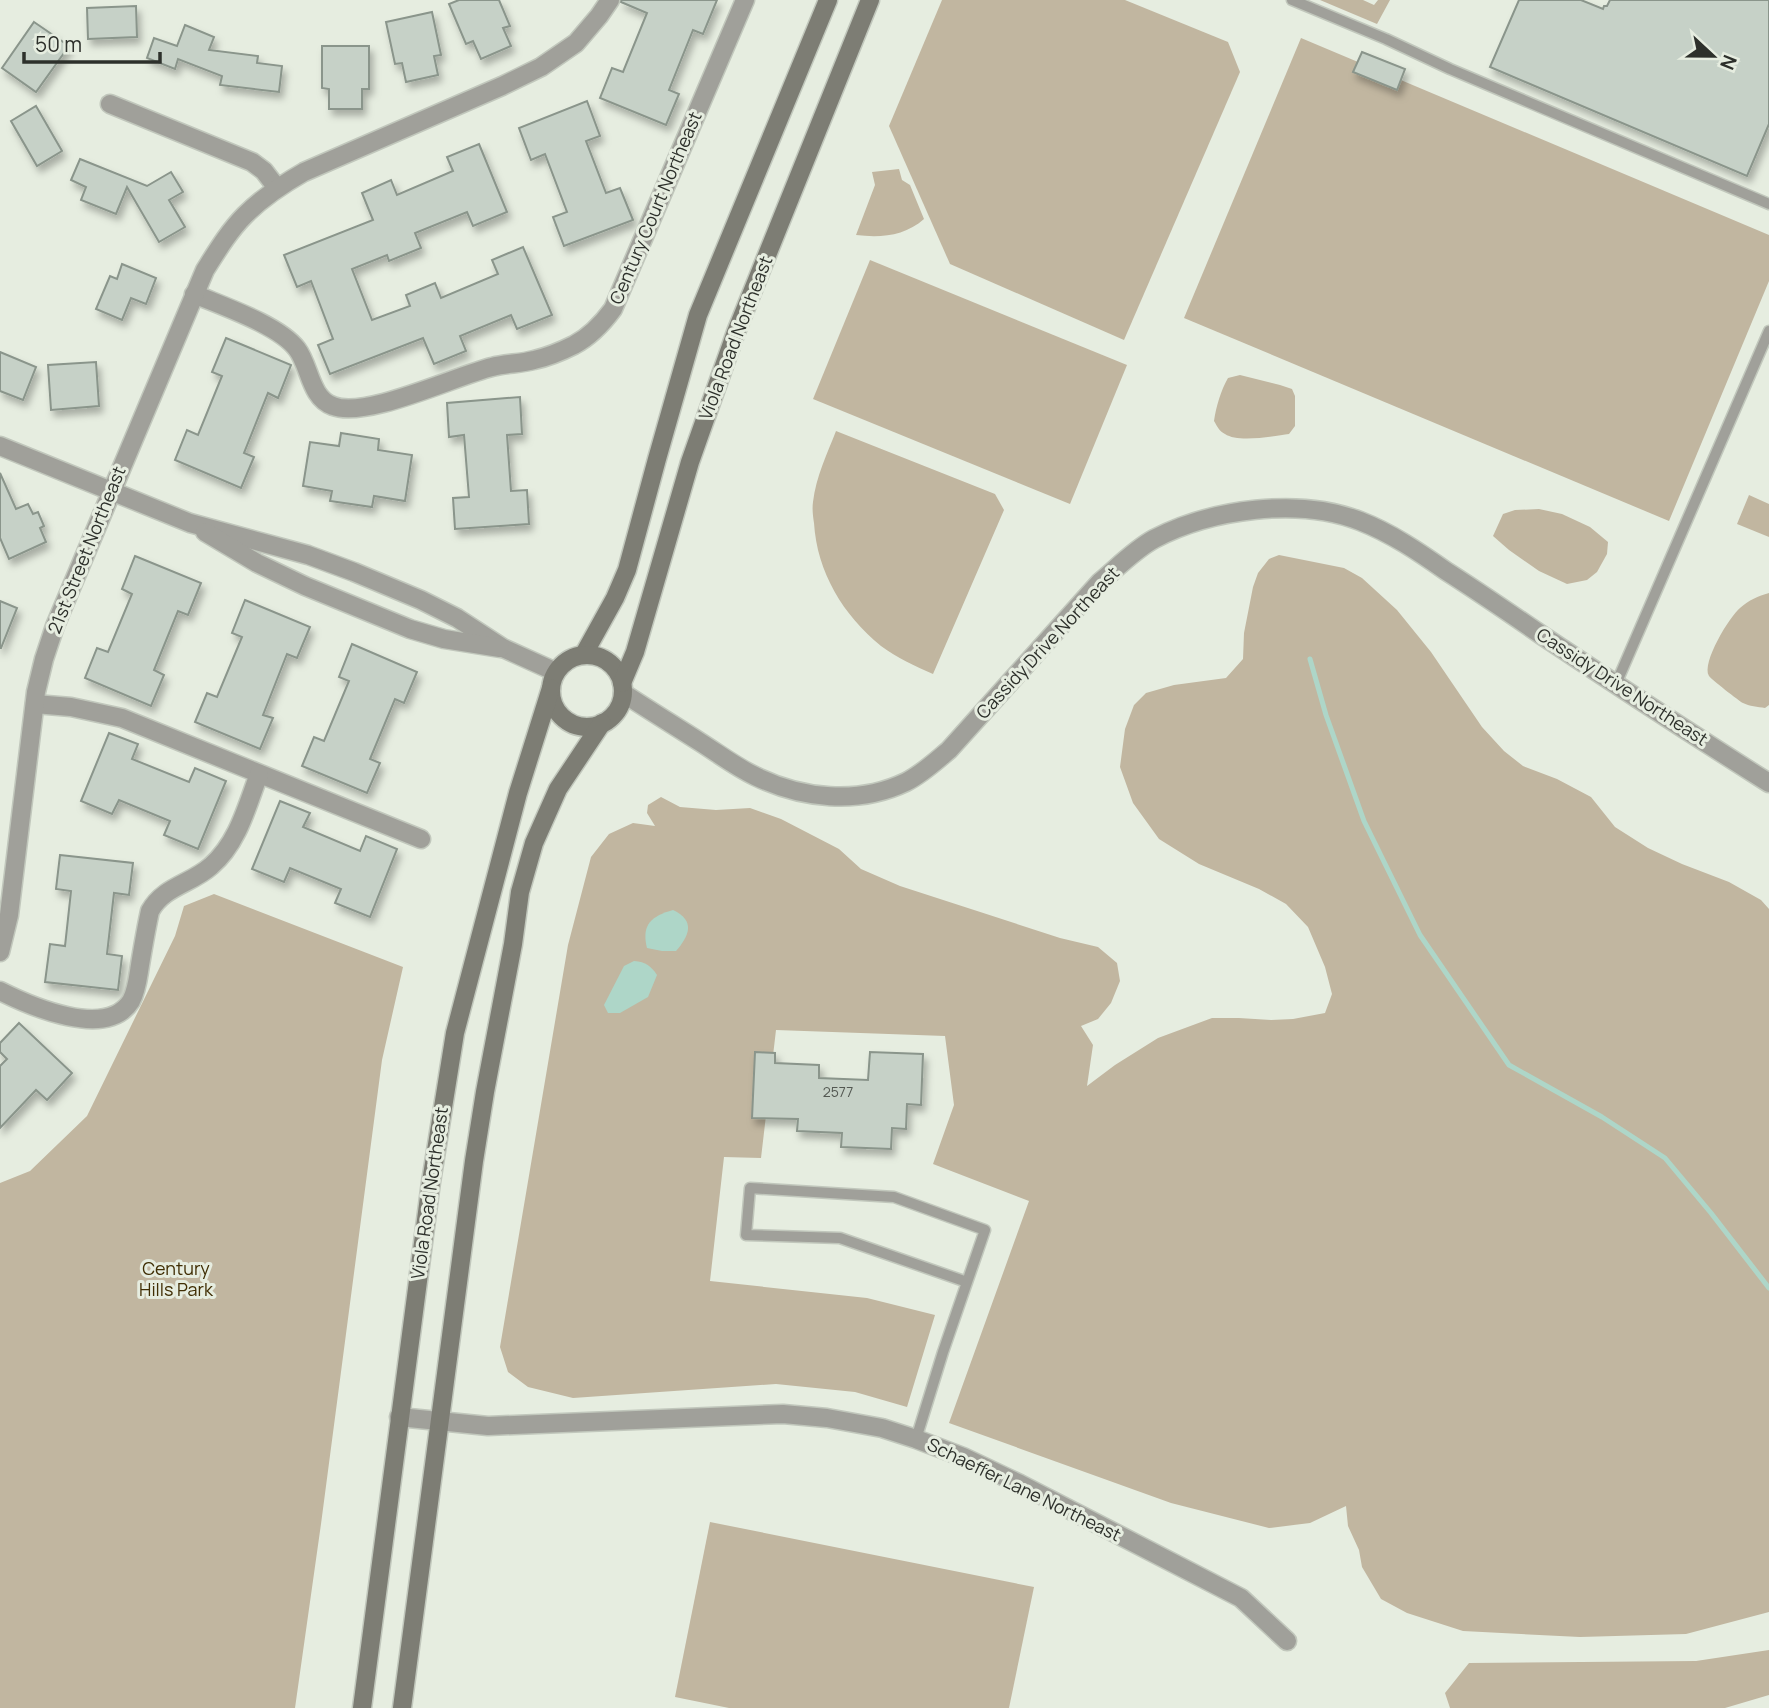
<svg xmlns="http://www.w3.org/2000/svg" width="1769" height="1708" font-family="Manrope,sans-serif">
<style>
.green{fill:#c1b6a0}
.water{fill:#aed6c8}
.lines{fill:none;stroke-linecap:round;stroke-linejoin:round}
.stream{stroke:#aed6c8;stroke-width:5}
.building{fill:#c6d1c7;stroke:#8a958b;stroke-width:2;filter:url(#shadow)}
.service-casing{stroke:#c1c7bc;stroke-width:13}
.minor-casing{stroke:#c1c7bc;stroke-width:21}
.secondary-casing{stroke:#c1c7bc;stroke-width:21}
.service{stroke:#a0a09a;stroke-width:10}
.minor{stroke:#a0a09a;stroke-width:18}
.secondary{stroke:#7d7d74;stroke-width:18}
.labels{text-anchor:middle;stroke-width:6;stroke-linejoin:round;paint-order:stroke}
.number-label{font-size:14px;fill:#535852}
.street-label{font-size:18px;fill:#2d302b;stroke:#e6ede0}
.park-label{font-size:18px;fill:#402e04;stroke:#e6ede0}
</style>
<defs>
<filter id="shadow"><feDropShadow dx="3.5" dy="6" stdDeviation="3.5" flood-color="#0004"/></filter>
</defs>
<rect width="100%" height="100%" fill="#e6ede0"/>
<g class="green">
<polygon points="942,0 1125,0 1228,42 1240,72 1124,340 950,264 889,126"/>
<polygon points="1320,0 1363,0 1374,5 1378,0 1390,0 1377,24"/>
<polygon points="1301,38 1769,235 1769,281 1669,521 1184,318"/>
<path d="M899,169L902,180L910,185L924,219C905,236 881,238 856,235L875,185L872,172Z"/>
<polygon points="870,260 1127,365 1070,504 813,399"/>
<path d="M1240,375L1280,385L1292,389L1295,396V426L1289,434C1274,436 1238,443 1225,434C1219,431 1217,426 1214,421C1216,407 1221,390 1228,378Z"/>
<path d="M836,431L995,494L1004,510L933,674C915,666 897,658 881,646C843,615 817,572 814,523C813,516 812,509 813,502C816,477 827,454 836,431Z"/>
<polygon points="1749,495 1769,504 1769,537 1737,524"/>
<polygon points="1539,509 1562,514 1590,527 1608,542 1607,554 1597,572 1587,580 1567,584 1539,571 1509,550 1493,536 1503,514 1515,510"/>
<polygon points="1279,555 1344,568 1362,578 1397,610 1431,652 1482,727 1504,751 1523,766 1557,779 1591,797 1615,827 1648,848 1682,864 1729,882 1761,900 1769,909 1769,1612 1686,1634 1580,1637 1463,1631 1407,1613 1381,1599 1362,1567 1359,1550 1348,1526 1346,1506 1310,1523 1269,1528 1171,1503 949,1423 1029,1201 933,1164 954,1105 945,1036 776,1030 761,1158 724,1157 710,1281 867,1298 935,1315 907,1407 855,1392 776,1384 573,1398 528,1387 508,1372 500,1347 568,945 591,857 609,834 633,823 655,826 647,813 648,805 661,797 680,807 716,810 750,808 781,819 839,849 861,869 900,886 1060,938 1098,947 1117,963 1120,981 1111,1003 1098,1019 1081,1026 1093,1045 1087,1086 1115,1065 1158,1038 1212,1018 1239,1018 1271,1020 1293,1019 1325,1013 1332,994 1325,967 1308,927 1286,904 1259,889 1199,864 1159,839 1133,803 1120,767 1125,729 1134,705 1146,693 1174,685 1226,678 1243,659 1244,633 1253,587 1258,573 1269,559"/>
<path d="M1769,593V705L1765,708C1758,707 1749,706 1743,703C1739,701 1711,679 1709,676C1701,663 1730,616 1740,608C1749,600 1758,596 1769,593Z"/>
<polygon points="214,894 403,967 382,1060 321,1524 295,1708 0,1708 0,1183 30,1171 87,1116 175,936 184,906"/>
<polygon points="710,1522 1034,1587 1009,1708 729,1708 675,1697"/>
<polygon points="1769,1650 1769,1695 1725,1708 1450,1708 1445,1693 1469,1663 1696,1661"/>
</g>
<g class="water">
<path d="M673,910C696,921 689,936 676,951H662L647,948C641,924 652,916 673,910Z"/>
<path d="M634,961C646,962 651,966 657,975L648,997L620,1013H608L604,1005L624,966Z"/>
</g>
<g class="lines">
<polyline class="stream" points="1310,659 1326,715 1364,821 1420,935 1509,1065 1602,1117 1665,1158 1711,1213 1769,1288"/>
</g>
<g class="building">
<polygon points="459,0 499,0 510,26 503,28 511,46 481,59 473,41 466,44 449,4"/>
<polygon points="621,0 717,0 703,34 693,30 669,90 679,94 666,125 600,98 612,68 623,72 647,13 621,2"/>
<polygon points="1519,0 1581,0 1603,9 1604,6 1607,6 1610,0 1769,0 1769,124 1747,176 1490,67"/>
<polygon points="136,6 137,37 88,39 87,8"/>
<polygon points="432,12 441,55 434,56 438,75 406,82 402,63 395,64 386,22"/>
<polygon points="34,22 69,46 36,92 2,68"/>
<polygon points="185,25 214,37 209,50 258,56 257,63 282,66 279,92 220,85 222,76 178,59 175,69 147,58 154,38 177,46"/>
<polygon points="322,46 369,46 369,89 362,89 362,109 329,109 329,89 322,88"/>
<polygon points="1362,52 1405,69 1397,90 1353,72"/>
<polygon points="587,101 600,136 586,141 606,193 620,188 633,220 564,246 553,217 567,212 545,154 531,160 519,128"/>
<polygon points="36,106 62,151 37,166 11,121"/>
<polygon points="479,144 507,212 473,226 467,212 415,233 421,248 389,261 387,255 352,269 372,320 410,306 406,295 435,283 441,298 498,274 492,260 523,247 552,315 517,329 511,315 460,336 466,351 434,364 423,338 330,374 318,345 333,339 311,281 297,287 284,255 373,220 362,193 391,180 397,195 453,171 447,157"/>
<polygon points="80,159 147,186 171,172 183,192 169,200 185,227 159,242 127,187 116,214 81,200 86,187 71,180"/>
<polygon points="122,264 156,278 146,304 131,298 122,320 96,309 110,276 117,279"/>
<polygon points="226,338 291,365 278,398 268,393 244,453 254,457 241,488 175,460 187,430 198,435 222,376 212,372"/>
<polygon points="0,352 36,367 23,400 0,391"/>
<polygon points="96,362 99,406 51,410 48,365"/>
<polygon points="520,397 522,434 507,435 511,491 527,490 529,524 455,529 453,498 469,497 464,435 449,437 447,403"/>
<polygon points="341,433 379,439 378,450 412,455 405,501 374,496 372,507 330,501 332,491 303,486 310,442 339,446"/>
<polygon points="0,473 16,509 28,504 33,514 38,512 44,526 40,528 46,542 9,559 0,538"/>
<polygon points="135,556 201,583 188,615 178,611 154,670 164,675 151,706 85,678 97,648 108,652 132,594 122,589"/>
<polygon points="245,600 310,627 297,658 287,654 263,715 273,718 260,749 195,722 207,693 217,697 242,637 232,633"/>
<polygon points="0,601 17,608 1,648 0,648"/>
<polygon points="352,644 417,672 404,703 395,699 370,759 380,763 367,793 302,766 314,737 324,741 349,681 339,677"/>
<polygon points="109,733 138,744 132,759 189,782 195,768 226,781 198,849 164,835 170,821 119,800 112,814 81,801"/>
<polygon points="280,801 310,813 303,827 360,851 366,836 397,849 370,917 335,903 341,889 290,868 284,882 252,869"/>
<polygon points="60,855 133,863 129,895 114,893 107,954 122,956 118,990 45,982 50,944 65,946 71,891 56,889"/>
<polygon points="19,1023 72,1073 47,1100 36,1090 0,1128 0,1066 7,1059 0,1052 0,1043"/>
<polygon points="755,1052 775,1053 775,1063 819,1065 819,1078 868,1080 870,1052 923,1054 921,1105 907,1104 906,1129 892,1128 891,1149 841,1147 842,1133 797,1131 798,1119 752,1118"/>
</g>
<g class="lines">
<g class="service-casing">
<g id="service">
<polyline points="1292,0 1386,39 1450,69 1769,204"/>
<polyline points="1616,684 1769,331"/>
<polyline points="916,1439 943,1352 985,1230 894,1197 750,1188 746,1235 840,1238 967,1282"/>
</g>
</g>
<g class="minor-casing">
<g id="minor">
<polyline points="110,104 252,162 264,171 277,188"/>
<path d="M194,294C222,306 279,325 297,349C310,366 310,398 333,406C366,419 455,376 492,367C506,363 520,364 534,360C548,357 562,351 574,345C591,336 602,324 613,309L745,0"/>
<polyline points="0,446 190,523 308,555 354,572 421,600 457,618 503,648 556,672"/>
<polyline points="205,532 257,563 305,586 410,629 444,639 500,648"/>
<path d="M623,693C649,710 675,726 700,742C719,754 736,767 755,776C802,799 858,805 906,782C922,774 936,761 949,750L1100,582C1117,568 1134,550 1154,539C1211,509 1299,497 1360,521C1391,533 1419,552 1446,571C1479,592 1511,614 1543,636C1618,686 1693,735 1769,783"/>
<polyline points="35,704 71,707 122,718 421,839"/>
<path d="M0,952L9,915L36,692L44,659L55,626L205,270C217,251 229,231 245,215C262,198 283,184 304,172L502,86L541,67L576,43L599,16L610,0"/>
<path d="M0,991C30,1006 107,1040 131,1001C137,990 138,977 140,965C143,947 146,929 150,911C164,886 191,884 211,866C238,843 247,806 259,774"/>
<polyline points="399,1417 488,1426 783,1414 827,1418 882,1428 916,1439 963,1457 1020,1484 1241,1598 1287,1641"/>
</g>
</g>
<g class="secondary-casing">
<g id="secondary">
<polyline points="584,654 615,598 627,570 657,459 698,315 828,0"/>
<circle cx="587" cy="691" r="36"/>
<polyline points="622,683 635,652 690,462 736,332 870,0"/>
<polyline points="362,1708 431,1182 455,1033 518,793 551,688"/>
<polyline points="402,1708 474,1161 485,1092 513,944 520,892 534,843 558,789 602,723"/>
</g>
</g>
<use href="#service" class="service"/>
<use href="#minor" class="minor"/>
<use href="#secondary" class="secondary"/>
</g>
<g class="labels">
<g class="number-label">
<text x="838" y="1097">2577</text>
</g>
<g class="street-label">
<text transform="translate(656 208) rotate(-67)" y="6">Century Court Northeast</text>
<text transform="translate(736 338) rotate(-69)" y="6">Viola Road Northeast</text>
<text transform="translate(87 550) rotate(-68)" y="6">21st Street Northeast</text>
<text transform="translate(1048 643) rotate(-47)" y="6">Cassidy Drive Northeast</text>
<text transform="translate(1622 687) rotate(33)" y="6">Cassidy Drive Northeast</text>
<text transform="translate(430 1193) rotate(-82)" y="6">Viola Road Northeast</text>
<text transform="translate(1024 1490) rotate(26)" y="6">Schaeffer Lane Northeast</text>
</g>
<g class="park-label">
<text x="176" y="1275">Century<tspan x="176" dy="21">Hills Park</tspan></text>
</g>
</g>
<g transform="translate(1713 56) rotate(112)" stroke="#e6ede0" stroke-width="5" paint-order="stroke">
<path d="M0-5L12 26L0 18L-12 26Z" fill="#2d302b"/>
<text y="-10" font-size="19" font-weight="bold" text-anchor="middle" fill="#2d302b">N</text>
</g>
<path d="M24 52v10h136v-10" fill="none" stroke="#2d302b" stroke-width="3.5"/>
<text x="35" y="52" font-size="21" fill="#2d302b" stroke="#e6ede0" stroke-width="5" paint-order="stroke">50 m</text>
</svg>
